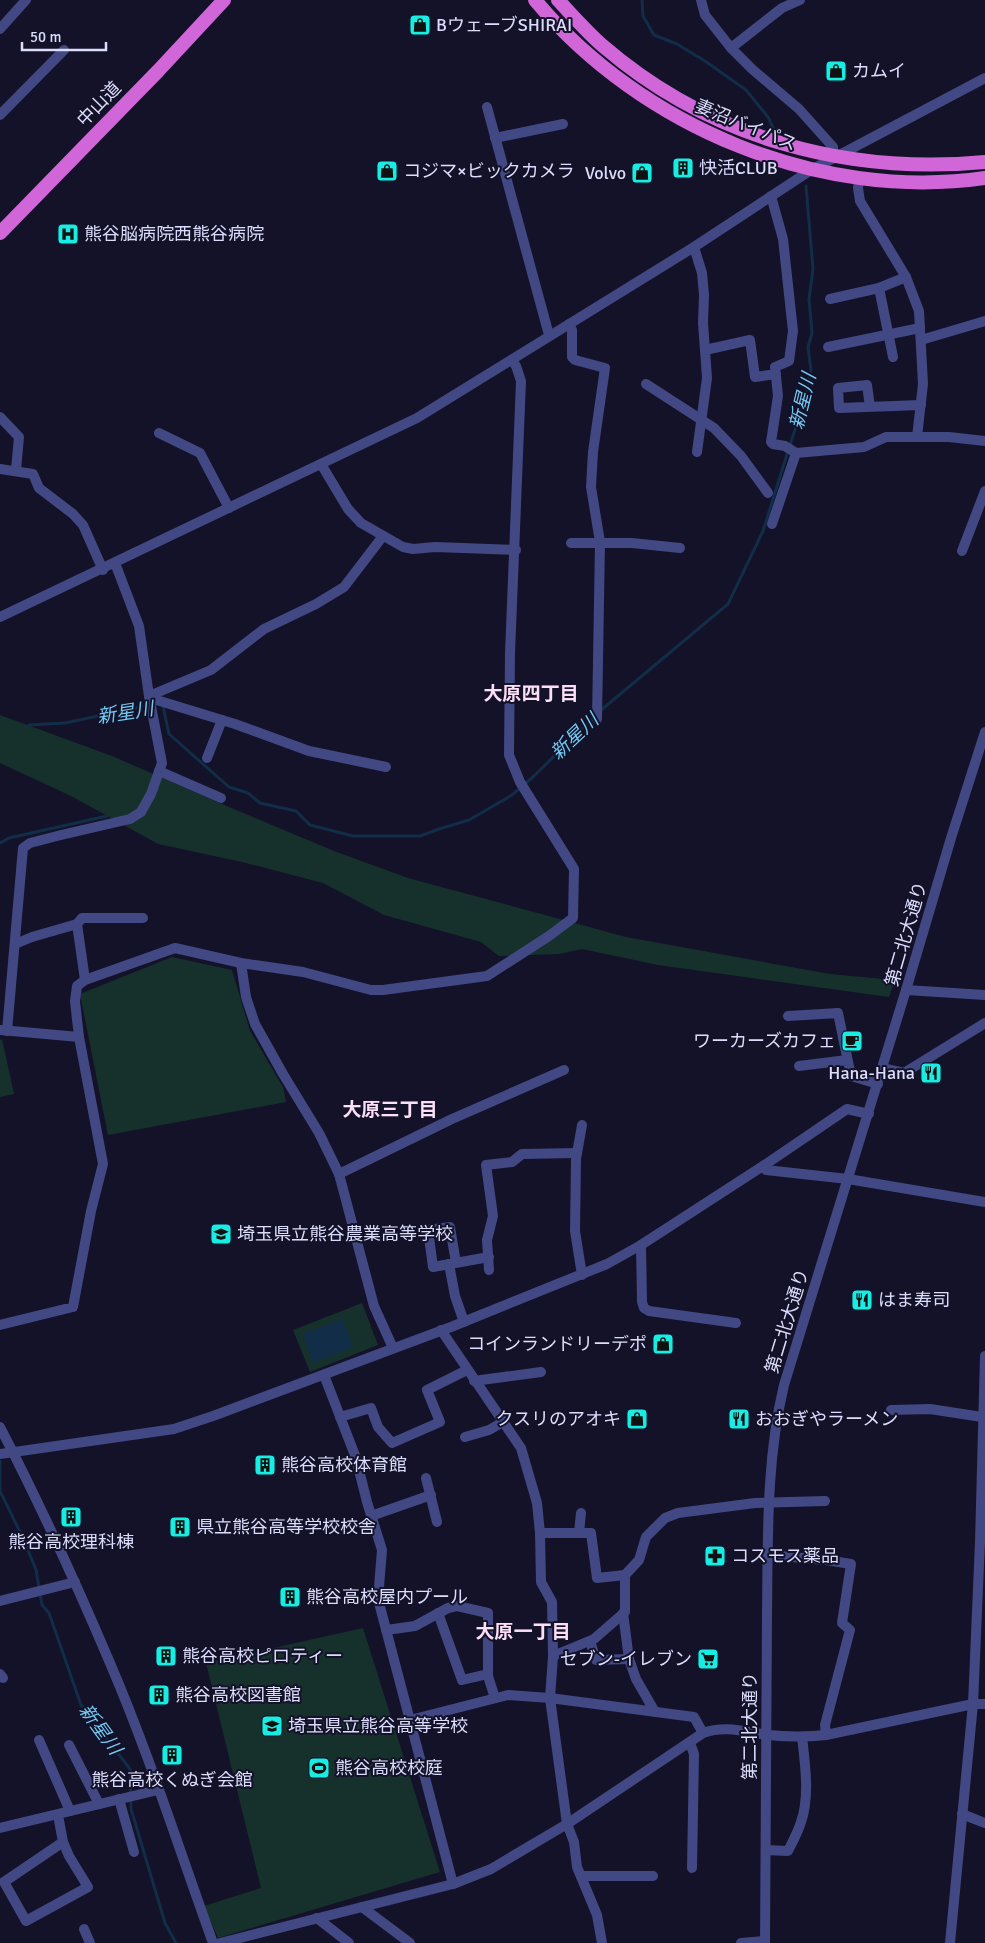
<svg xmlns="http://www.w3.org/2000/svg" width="985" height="1943" font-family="Signika,'Noto Sans JP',sans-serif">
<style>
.green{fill:#16312c}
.water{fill:#112d48}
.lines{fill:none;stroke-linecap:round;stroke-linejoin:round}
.stream{stroke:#112d48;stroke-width:3}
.minor{stroke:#414883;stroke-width:10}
.tertiary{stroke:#414883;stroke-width:10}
.trunk{stroke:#d066d7;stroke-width:14}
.labels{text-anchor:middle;stroke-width:4;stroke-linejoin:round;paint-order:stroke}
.poi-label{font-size:18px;fill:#dcddfc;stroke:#131228;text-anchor:start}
.street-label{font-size:18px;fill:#dcddfc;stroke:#131228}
.water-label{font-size:19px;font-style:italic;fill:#72caf4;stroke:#131228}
.neighbourhood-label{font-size:19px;font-weight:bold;fill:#fcdef6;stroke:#131228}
</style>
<rect width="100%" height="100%" fill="#131228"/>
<g class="green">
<polygon points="0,715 112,756 229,807 334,851 408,878 626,937 830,974 895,980 889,997 658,965 582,949 559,954 499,956 481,942 384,915 323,883 242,862 158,844 73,797 0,763"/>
<polygon points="172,957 232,970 250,1031 283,1087 286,1102 108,1135 80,994"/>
<polygon points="2,1039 14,1094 0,1097 0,1040"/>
<polygon points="362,1303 378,1345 310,1372 293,1330"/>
<polygon points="363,1628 440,1872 218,1938 204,1906 261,1888 206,1663"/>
</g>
<polygon class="water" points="342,1319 353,1347 313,1363 303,1334"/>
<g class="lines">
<g class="stream">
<polyline points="642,0 643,16 654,35 677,44 705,61 746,90 768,117 775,132"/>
<polyline points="790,445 805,399 811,370 808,347 812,333 809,299 813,269 806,186"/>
<polyline points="163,706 169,734 229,787 248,793 260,803 296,811 310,825 353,836 420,836 439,829 469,820 512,795 533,777 594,717"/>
<polyline points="600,711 728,604 763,531 788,451"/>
<polyline points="29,725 65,723 149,705"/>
<polyline points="0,843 9,838 107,816"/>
<polyline points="0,1461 0,1491 24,1540 36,1570 42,1605 49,1613 81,1705 130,1769 131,1809 165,1923 176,1943"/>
</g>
<g class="minor">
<polyline points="701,0 705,15 731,48 752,69 799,109 833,147 833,157"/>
<polyline points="0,29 26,0"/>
<polyline points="731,48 782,8 800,0"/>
<polyline points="487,107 549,335"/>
<polyline points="0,115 64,50"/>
<polyline points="495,138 563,124"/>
<polyline points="859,178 858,188 860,201 906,277 919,311 923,384 917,437"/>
<polyline points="771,196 783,239 793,331 789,361 775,367 778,396 771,442 773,444 785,446 796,453"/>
<polyline points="694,247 702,273 704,295 703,323 707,378 697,452"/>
<polyline points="879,288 893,357"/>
<polyline points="830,299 879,288 906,277"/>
<polyline points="569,324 572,330 572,357 575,360 605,368 593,452 591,487 600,542 597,719"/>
<polyline points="921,340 985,321"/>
<polyline points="828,347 920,328"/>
<polyline points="705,350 750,340 755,377 776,374"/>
<polyline points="646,384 714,428 741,456 768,493"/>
<polyline points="870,407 867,385 838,388 839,408 921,405"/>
<polyline points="0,417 19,437 16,470"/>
<polyline points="159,433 200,453 229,508"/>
<polyline points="321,464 348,509 361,523 403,547 413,549 435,547 516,550"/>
<polyline points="0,469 33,474 39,488 73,514 83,525 103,570"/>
<polyline points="772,524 796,453 864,447 886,437 949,437 985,441"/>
<polyline points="571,543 632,543 680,548"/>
<polyline points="962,551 985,491"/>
<polyline points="0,617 417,418 694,247 811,170 985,78"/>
<polyline points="149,696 211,670 264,629 316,604 344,587 383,536"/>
<polyline points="150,698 235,724 309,751 386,767"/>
<polyline points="207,758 222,720"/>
<polyline points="159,771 221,798"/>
<polyline points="77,924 82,918 143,918"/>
<polyline points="15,944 32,937 77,924 85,980"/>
<polyline points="241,963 246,997 255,1024 283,1074 319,1133 339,1174 374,1306 393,1348"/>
<polyline points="788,1016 838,1013 851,1076 878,1084"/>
<polyline points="1,1030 79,1037"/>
<polyline points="7,1031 23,848 30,843 61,835 130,819 141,812 151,794 162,763 149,696 139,626 115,563"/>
<polyline points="799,1066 847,1060"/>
<polyline points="882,1068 904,1073 985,1023"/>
<polyline points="763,1166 766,1170 848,1179 985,1202"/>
<polyline points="339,1174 452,1119 564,1070"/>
<polyline points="641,1245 642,1302 644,1308 649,1311 736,1323"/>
<polyline points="456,1263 450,1227 428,1230 433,1267 489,1257"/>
<polyline points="449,1264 455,1296 464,1322"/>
<polyline points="489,1270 487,1240 493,1216 486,1165 512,1162 522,1154 577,1153"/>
<polyline points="582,1275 575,1231 576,1159 582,1125"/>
<polyline points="0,1325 73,1307 91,1211 103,1164 79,1037 75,1001 77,986 85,980 175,948 241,963 303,972 371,990 383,990 487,976 549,936 573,918 574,869 520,782 509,755 510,653 521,381 516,366 512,360"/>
<polyline points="441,1330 521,1448 537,1503 540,1533 541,1582 552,1602 553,1656 550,1698 567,1824 574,1842 577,1867 597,1915 602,1943"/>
<polyline points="324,1375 356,1458 367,1502 382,1550 378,1599 453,1884"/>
<polyline points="474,1381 541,1372"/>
<polyline points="891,1410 930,1409 982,1417"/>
<polyline points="340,1417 371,1408 378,1427 392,1443 440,1422 427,1390 467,1370"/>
<path d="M0,1427C40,1504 76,1583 110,1663C149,1754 179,1849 213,1943"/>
<polyline points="465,1437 489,1430 503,1422"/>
<polyline points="0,1454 174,1429 213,1416 451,1327 607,1264 641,1245 763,1166 847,1109 869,1114"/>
<polyline points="426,1478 437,1522"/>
<polyline points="371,1516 431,1495"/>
<polyline points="540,1533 591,1533 597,1578 625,1575"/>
<polyline points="579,1533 581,1513"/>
<polyline points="768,1555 826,1560 851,1564 842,1623 850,1630 825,1725 826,1735"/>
<polyline points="0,1601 75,1582"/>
<polyline points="438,1613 462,1680 488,1674"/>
<polyline points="623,1613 629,1659 636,1679 655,1712"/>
<polyline points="386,1630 415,1626 448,1608 457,1606 488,1613 488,1676 495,1698"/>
<polyline points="590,1641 596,1660 629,1659"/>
<polyline points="553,1656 594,1639 625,1612 625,1575 639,1560 646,1537 665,1518 678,1513 755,1503 825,1501"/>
<polyline points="0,1674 3,1678"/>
<polyline points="410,1720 508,1695 550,1698 694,1717 703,1733"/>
<polyline points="39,1740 70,1811"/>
<polyline points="690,1743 694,1754 692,1868"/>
<polyline points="69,1745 99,1804"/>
<polyline points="119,1799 134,1852"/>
<polyline points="962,1814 985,1823"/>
<polyline points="58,1815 63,1842 69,1856 88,1887 26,1921 4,1882 63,1842"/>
<polyline points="0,1828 158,1790"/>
<path d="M766,1850L788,1851C793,1841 798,1832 801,1822C810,1796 805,1764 802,1737"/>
<polyline points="581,1876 653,1876"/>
<polyline points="362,1907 410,1943"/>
<polyline points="317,1918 349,1943"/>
<polyline points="84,1929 90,1943"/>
<path d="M220,1943L453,1884L491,1869L567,1824L703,1733C726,1725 745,1732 768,1735C788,1737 807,1737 826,1735L973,1704H985"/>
<polyline points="741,1943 765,1941"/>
<polyline points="950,1943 973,1704 980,1542 985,1356"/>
</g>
<g class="tertiary">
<polyline points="906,990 985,995"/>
<path d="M765,1943C766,1833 766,1724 767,1614C768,1538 766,1460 784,1385L906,990L951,838L985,732"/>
</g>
<g class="trunk">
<path d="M535,0C641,127 820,202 985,178"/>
<path d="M558,0C573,16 587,32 603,46C710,138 846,175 985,162"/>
<polyline points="0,233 158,71 224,0"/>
</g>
</g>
<defs>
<g id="shop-square" transform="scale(1.125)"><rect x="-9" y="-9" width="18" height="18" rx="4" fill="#18ede3" stroke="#131228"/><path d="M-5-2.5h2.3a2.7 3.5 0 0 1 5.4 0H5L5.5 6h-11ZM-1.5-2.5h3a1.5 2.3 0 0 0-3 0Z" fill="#111"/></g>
<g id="building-square" transform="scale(1.125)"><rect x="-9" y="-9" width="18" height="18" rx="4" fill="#18ede3" stroke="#131228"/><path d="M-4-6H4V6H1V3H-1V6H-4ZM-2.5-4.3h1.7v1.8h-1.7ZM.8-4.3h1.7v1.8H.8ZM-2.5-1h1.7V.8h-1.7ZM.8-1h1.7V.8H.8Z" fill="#111"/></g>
<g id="hospital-square" transform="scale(1.125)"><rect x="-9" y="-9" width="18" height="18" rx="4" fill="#18ede3" stroke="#131228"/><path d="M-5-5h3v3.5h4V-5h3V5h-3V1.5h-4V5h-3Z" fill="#111"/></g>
<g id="cafe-square" transform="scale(1.125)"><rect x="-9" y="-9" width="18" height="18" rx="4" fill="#18ede3" stroke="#131228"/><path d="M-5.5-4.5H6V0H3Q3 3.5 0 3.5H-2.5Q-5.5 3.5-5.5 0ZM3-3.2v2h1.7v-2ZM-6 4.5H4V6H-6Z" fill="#111"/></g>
<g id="restaurant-square" transform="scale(1.125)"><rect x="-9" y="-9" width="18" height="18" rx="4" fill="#18ede3" stroke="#131228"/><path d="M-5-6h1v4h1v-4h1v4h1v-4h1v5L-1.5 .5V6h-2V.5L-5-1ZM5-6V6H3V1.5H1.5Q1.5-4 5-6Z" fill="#111"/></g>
<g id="school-square" transform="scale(1.125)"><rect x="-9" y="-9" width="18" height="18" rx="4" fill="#18ede3" stroke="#131228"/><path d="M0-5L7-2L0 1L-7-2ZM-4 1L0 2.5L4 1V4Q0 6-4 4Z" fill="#111"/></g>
<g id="pharmacy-square" transform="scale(1.125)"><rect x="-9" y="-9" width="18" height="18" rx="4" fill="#18ede3" stroke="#131228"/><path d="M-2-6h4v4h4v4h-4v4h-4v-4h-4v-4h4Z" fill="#111"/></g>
<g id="supermarket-square" transform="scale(1.125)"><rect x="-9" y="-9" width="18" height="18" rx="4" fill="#18ede3" stroke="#131228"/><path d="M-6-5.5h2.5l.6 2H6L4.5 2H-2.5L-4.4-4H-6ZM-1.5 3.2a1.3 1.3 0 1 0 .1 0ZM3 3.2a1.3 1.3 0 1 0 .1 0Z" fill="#111"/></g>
<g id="stadium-square" transform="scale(1.125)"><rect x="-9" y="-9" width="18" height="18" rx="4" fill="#18ede3" stroke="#131228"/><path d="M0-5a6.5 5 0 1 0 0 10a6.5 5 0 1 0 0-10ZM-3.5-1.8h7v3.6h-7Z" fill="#111"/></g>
</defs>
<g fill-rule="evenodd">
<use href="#shop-square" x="420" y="25"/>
<use href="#shop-square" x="836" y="71"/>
<use href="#building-square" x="683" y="168"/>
<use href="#shop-square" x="387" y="171"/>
<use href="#shop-square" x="642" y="173"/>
<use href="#hospital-square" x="68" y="234"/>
<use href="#cafe-square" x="852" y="1041"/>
<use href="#restaurant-square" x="931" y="1073"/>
<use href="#school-square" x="221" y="1234"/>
<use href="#restaurant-square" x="862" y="1300"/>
<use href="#shop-square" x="663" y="1344"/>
<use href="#shop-square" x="637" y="1419"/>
<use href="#restaurant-square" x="739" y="1419"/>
<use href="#building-square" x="265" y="1465"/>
<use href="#building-square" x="71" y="1517"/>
<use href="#building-square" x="180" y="1527"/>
<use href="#pharmacy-square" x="715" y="1556"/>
<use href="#building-square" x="290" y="1597"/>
<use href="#building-square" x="166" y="1656"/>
<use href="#supermarket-square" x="708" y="1659"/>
<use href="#building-square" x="159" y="1695"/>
<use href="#school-square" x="272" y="1726"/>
<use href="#building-square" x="172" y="1755"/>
<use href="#stadium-square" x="319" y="1768"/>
</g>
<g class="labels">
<g class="poi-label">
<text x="436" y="31">BウェーブSHIRAI</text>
<text x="852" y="77">カムイ</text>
<text x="699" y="174">快活CLUB</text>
<text x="403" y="177">コジマ×ビックカメラ</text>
<text x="626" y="179" text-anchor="end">Volvo</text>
<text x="84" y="240">熊谷脳病院西熊谷病院</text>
<text x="836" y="1047" text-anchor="end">ワーカーズカフェ</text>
<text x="915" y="1079" text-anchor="end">Hana-Hana</text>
<text x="237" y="1240">埼玉県立熊谷農業高等学校</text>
<text x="878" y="1306">はま寿司</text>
<text x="647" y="1350" text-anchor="end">コインランドリーデポ</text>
<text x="621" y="1425" text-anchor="end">クスリのアオキ</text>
<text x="755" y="1425">おおぎやラーメン</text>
<text x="281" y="1471">熊谷高校体育館</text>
<text x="196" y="1533">県立熊谷高等学校校舎</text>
<text x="71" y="1548" text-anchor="middle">熊谷高校理科棟</text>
<text x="731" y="1562">コスモス薬品</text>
<text x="306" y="1603">熊谷高校屋内プール</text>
<text x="182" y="1662">熊谷高校ピロティー</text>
<text x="692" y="1665" text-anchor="end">セブン-イレブン</text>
<text x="175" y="1701">熊谷高校図書館</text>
<text x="288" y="1732">埼玉県立熊谷高等学校</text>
<text x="335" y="1774">熊谷高校校庭</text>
<text x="172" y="1786" text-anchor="middle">熊谷高校くぬぎ会館</text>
</g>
<g class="street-label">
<text transform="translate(99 104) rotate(-46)" y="6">中山道</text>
<text transform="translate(746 125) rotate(22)" y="6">妻沼バイパス</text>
<text transform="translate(906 934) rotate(-74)" y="6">第二北大通り</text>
<text transform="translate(787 1321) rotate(-73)" y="6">第二北大通り</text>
<text transform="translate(750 1726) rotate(-90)" y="6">第二北大通り</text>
</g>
<g class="water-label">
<text transform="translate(802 401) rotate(-76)" y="7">新星川</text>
<text transform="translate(125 712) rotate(-9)" y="7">新星川</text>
<text transform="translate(574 736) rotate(-43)" y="7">新星川</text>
<text transform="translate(101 1729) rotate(54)" y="7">新星川</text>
</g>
<g class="neighbourhood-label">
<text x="531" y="700">大原四丁目</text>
<text x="390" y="1116">大原三丁目</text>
<text x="523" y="1638">大原一丁目</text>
</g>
</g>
<path d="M22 42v8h84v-8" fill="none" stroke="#dcddfc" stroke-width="2.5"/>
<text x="30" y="42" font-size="15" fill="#dcddfc" stroke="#131228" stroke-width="4" paint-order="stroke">50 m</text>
</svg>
